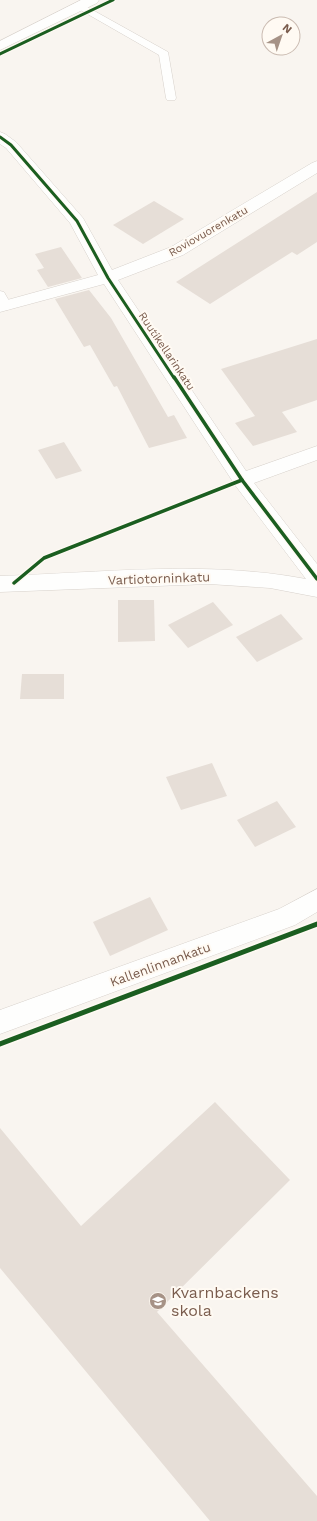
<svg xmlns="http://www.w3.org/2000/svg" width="317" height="1521" font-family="'Work Sans',sans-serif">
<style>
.building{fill:#e6ded7}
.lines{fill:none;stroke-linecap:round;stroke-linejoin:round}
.service-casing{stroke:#d7d1cb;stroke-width:1}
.minor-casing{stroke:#d7d1cb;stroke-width:1}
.service{fill:#fefefd;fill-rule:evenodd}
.minor{fill:#fefefd;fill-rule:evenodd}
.cycleway-far2-casing{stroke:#fffaf3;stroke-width:5}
.cycleway-far1-casing{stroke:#fffaf3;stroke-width:6}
.cycleway-casing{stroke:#fffaf3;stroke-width:8}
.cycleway-far2{stroke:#1b5e20;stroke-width:3}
.cycleway-far1{stroke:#1b5e20;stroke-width:3.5}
.cycleway{stroke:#1b5e20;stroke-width:5}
.labels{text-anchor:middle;stroke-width:4;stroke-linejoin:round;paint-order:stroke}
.far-street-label{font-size:11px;fill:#7a5c4d;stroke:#fffaf3}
.street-label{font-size:13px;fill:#7a5c4d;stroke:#fffaf3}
.near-poi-label{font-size:16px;fill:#7a5c4d;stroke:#fffaf3;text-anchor:start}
</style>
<rect width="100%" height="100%" fill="#f9f5f0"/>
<g class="building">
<polygon points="317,192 317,242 297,255 292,252 210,304 176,282"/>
<polygon points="154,201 184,219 143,244 113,225"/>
<polygon points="61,247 82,278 48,287 37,270 44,268 35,254"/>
<polygon points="89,290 111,318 168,417 174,415 187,438 149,448 117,386 114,387 90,345 84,347 55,299"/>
<polygon points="317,339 317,400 282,412 297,432 253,446 235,423 255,416 221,369"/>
<polygon points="64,442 82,471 56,479 38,450"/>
<polygon points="118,600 154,600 155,641 118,642"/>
<polygon points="213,602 233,625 188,648 168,625"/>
<polygon points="281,614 303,639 257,662 236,637"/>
<polygon points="22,674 64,674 64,699 20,699"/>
<polygon points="212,763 227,796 181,810 166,777"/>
<polygon points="277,801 296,827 255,847 237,820"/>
<polygon points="150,897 168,930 110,956 93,922"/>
<polygon points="215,1102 290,1180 157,1312 317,1496 317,1521 210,1521 0,1268 0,1128 81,1226"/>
</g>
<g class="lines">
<g class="service-casing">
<g id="service">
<polygon points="80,3 168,52 176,98 175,100 167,100 166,98 159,55 77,8 75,6 77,4"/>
<polygon points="0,291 4,292 12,306 10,309 6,310 0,306"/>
</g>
</g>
<g class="minor-casing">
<g id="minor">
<polygon points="81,0 99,0 97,3 0,50 0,41"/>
<path d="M0,132L5,134L16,142L83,218L112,270L171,247L312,163L317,161V173L183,255L118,280L246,471L317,446V460L254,483L317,564V597L270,588L209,584L0,592V576C100,573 207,560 306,579L235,485L104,284L0,312V302L98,275L70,223L6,148L0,144Z"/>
<polygon points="317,889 317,912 295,925 0,1034 0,1010 279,909"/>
</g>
</g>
<use href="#service" class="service"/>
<use href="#minor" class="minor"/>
<g class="cycleway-far2-casing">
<g id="cycleway-far2">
<polyline points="0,54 113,0"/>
<polyline points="0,137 11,145 77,221 108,278 174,378"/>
</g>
</g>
<g class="cycleway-far1-casing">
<g id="cycleway-far1">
<polyline points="174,377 242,480 317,579"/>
<polyline points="14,583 44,558 242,480"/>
</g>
</g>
<g class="cycleway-casing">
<polyline id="cycleway" points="0,1044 317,924"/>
</g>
<use href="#cycleway-far2" class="cycleway-far2"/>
<use href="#cycleway-far1" class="cycleway-far1"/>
<use href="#cycleway" class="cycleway"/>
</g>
<defs>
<g id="school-disc" transform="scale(0.9)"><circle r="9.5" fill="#a69286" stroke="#fffaf3"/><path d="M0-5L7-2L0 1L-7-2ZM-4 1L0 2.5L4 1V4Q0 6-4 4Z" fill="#fff"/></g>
</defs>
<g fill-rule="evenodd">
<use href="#school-disc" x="158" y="1301"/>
</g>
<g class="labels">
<g class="far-street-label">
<text transform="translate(208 231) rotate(-30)" y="4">Roviovuorenkatu</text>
<text transform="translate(167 351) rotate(56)" y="4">Ruutikellarinkatu</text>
</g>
<g class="street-label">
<text transform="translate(159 578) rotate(-2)" y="5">Vartiotorninkatu</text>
<text transform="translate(160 964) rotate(-20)" y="5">Kallenlinnankatu</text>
</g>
<g class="near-poi-label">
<text x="171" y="1298">Kvarnbackens<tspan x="171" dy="18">skola</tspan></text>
</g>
</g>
<g transform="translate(281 36) rotate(40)"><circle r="19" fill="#fffaf3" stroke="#cabbb1"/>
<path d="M0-3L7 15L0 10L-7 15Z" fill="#a69286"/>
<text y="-6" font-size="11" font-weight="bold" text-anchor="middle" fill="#7a5c4d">N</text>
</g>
</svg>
